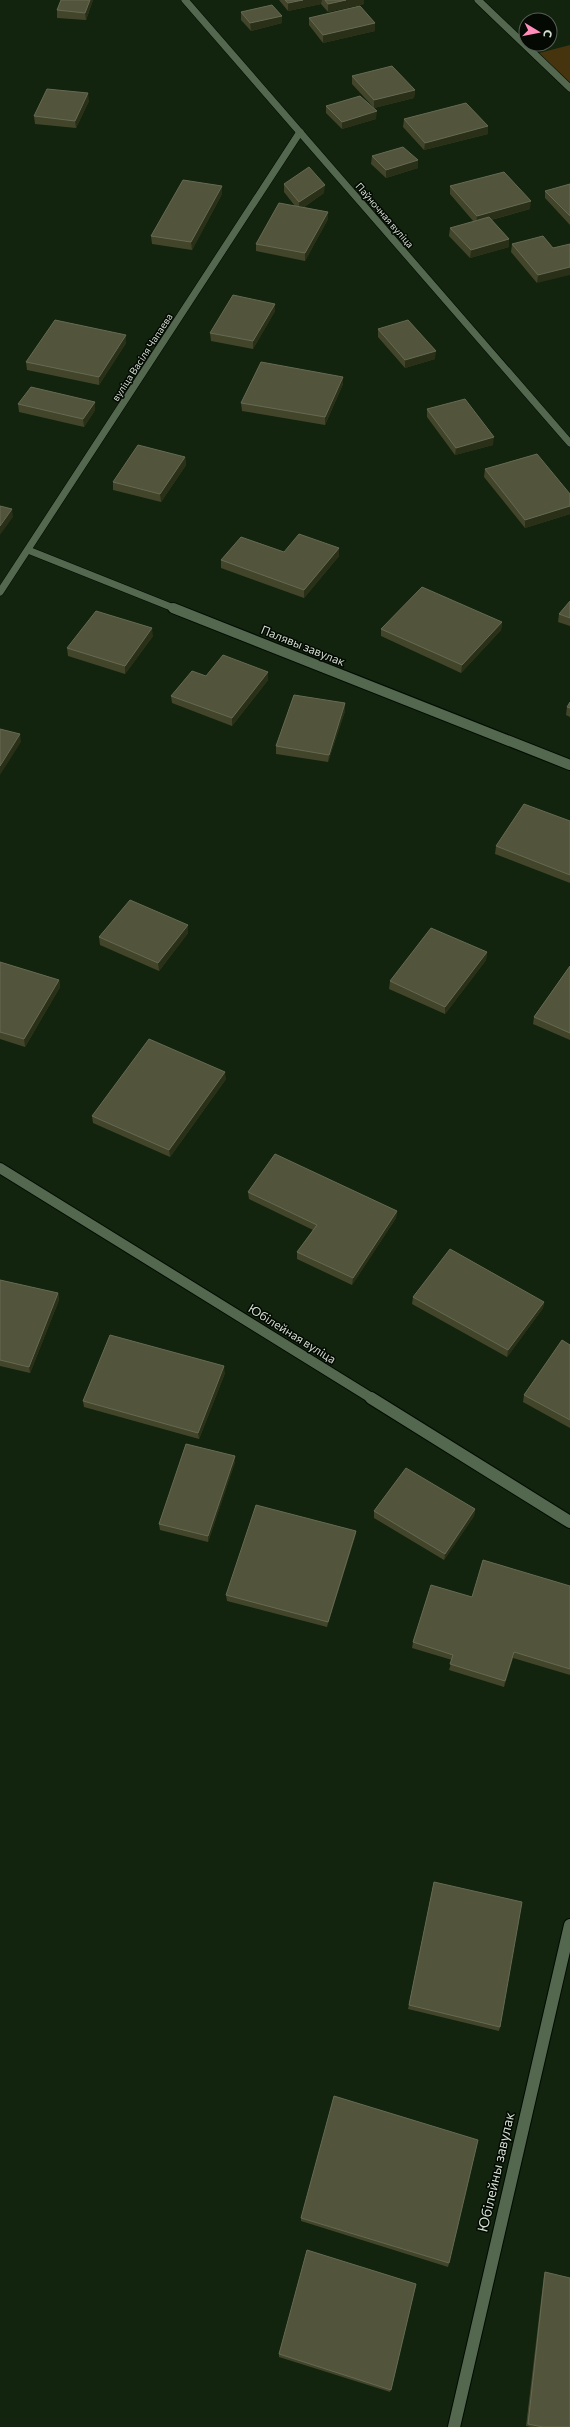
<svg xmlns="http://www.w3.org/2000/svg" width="570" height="2427" font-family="Commissioner,sans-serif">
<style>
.green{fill:#46340f}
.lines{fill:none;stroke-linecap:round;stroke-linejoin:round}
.minor-far2-casing{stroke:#010c00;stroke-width:8}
.minor-far1-casing{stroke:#010c00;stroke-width:12}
.minor-casing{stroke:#010c00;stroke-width:14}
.minor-far2{stroke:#546850;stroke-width:7}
.minor-far1{stroke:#546850;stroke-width:10}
.minor{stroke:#546850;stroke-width:12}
.wall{fill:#43452a}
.shaded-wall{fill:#293017}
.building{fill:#52553b;stroke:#666a53}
.labels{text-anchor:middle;stroke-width:3;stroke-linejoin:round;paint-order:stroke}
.far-street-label{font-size:10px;fill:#d3ded0;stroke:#040a03}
.street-label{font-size:12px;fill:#d3ded0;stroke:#040a03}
.near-street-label{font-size:14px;fill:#d3ded0;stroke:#040a03}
</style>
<rect width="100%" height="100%" fill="#12230e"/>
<polygon class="green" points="570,45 570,83 539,53"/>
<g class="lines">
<g class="minor-far2-casing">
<g id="minor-far2">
<polyline points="185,0 570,443"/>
<polyline points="478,0 570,88"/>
<polyline points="28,550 176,609"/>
<polyline points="0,592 300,132"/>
</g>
</g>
<g class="minor-far1-casing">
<g id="minor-far1">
<polyline points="173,608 570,765"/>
<polyline points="0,1168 373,1399"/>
</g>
</g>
<g class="minor-casing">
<g id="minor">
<polyline points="371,1398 570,1522"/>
<polyline points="454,2427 570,1925"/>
</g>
</g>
<use href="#minor-far2" class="minor-far2"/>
<use href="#minor-far1" class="minor-far1"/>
<use href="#minor" class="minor"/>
</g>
<g class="wall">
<polygon points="61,0 93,0 86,20 57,18 57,10"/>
<polygon points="279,0 364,0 364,4 328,12 321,4 288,11"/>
<polygon points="241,12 282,16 282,23 251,31 241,20"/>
<polygon points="309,18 375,23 375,31 323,43 309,25"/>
<polygon points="352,76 415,90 414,98 374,108 352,84"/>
<polygon points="89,101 76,128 35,124 34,116"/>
<polygon points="326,106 376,119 342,129 326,113"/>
<polygon points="404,119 488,134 424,150 403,127"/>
<polygon points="372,156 418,168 386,178 371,164"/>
<polygon points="284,184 324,193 304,207 328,212 328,219 305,261 256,251 256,244 295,206 284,192"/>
<polygon points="570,184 570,225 545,198 545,191"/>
<polygon points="450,186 530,209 491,220 509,239 509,247 470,258 449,236 450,228 474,222 450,194"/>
<polygon points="222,194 192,250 152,244 151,236"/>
<polygon points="512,244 553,248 537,283 511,252"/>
<polygon points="275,304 275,311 253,349 211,341 210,333"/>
<polygon points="378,329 435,359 405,368 378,337"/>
<polygon points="126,335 126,343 99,385 27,370 26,362"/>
<polygon points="343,384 325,425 242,411 241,403"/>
<polygon points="95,402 95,410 84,427 19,412 18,404"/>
<polygon points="427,409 493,445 455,455 427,417"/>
<polygon points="185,457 186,465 161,502 113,490 113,482"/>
<polygon points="485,469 570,494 570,514 525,528 484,477"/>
<polygon points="339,548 339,556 304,598 221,568 221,560 284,552"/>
<polygon points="570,601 570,626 558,622 559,614"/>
<polygon points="502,622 501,630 461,673 381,636 381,629"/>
<polygon points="153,636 125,674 68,656 67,648"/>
<polygon points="268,672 268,680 232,726 172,703 171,696 206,676"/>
<polygon points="570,702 570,717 566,715 567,707"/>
<polygon points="345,711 328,762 276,754 276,746"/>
<polygon points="570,821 570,883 495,854 496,846"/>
<polygon points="188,933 159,971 100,945 99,937"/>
<polygon points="487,952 486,960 445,1014 389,989 390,981"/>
<polygon points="0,962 59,980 60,987 25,1047 0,1039"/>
<polygon points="570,966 570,1040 533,1024 534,1017"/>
<polygon points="226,1079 170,1157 93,1123 92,1116"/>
<polygon points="248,1192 397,1211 396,1218 352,1285 297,1259 297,1252 313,1230 249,1199"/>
<polygon points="0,1280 58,1293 59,1300 30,1373 0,1366"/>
<polygon points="413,1297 544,1302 543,1308 507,1357 412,1304"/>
<polygon points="570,1345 570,1428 523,1402 524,1395"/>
<polygon points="225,1373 199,1439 84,1407 83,1401"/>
<polygon points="235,1456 235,1462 208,1542 160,1530 159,1524"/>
<polygon points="475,1509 474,1516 444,1560 374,1518 374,1511"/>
<polygon points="356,1531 355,1537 327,1627 227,1601 226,1595"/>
<polygon points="570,1586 570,1675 513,1658 504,1687 449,1670 452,1660 412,1648 413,1642 472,1597"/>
<polygon points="434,1882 500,2027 499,2031 408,2009"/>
<polygon points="301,2218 449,2263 448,2267 301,2221"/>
<polygon points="545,2272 570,2427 531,2427 526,2426 544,2275"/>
<polygon points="416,2284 390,2392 279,2357 279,2354"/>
</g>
<g class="shaded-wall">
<polygon points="90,0 93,0 86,20 85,13"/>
<polygon points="303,0 322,0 321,4 288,11 288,3"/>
<polygon points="346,0 364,0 364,4 328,12 328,4"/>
<polygon points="282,16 282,23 251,31 250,23"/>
<polygon points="375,23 375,31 323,43 323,35"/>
<polygon points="415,90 414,98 374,108 374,100"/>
<polygon points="88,93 89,101 76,128 75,121"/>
<polygon points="377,111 376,119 342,129 342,122"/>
<polygon points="488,126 488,134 424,150 425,143"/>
<polygon points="418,160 418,168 386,178 386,170"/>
<polygon points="325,185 324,193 299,210 299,202"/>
<polygon points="222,186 222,194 192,250 191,242"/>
<polygon points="531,201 530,209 476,224 477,216"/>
<polygon points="328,212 328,219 305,261 305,253"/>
<polygon points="509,239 509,247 470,258 471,250"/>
<polygon points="570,267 570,275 537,283 538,275"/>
<polygon points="275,304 275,311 253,349 253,341"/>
<polygon points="126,335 126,343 99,385 99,377"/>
<polygon points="436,351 435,359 405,368 405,360"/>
<polygon points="343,377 343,384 325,425 325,417"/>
<polygon points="95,402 95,410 84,427 83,419"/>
<polygon points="494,437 493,445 455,455 456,448"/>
<polygon points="185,457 186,465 161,502 160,494"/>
<polygon points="570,506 570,514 525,528 525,520"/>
<polygon points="12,509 13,517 0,535 0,526"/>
<polygon points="339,548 339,556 304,598 304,590"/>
<polygon points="502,622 501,630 461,673 462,665"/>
<polygon points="152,628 153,636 125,674 125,666"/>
<polygon points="268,672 268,680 232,726 232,718"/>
<polygon points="345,703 345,711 328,762 329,755"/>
<polygon points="20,734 21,742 0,775 0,766"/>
<polygon points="188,925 188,933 159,971 158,963"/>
<polygon points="487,952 486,960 445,1014 445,1007"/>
<polygon points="59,980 60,987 25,1047 24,1039"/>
<polygon points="225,1072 226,1079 170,1157 169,1150"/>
<polygon points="397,1211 396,1218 352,1285 353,1278"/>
<polygon points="58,1293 59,1300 30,1373 29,1367"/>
<polygon points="544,1302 543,1308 507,1357 508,1350"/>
<polygon points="224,1366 225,1373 199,1439 198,1433"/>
<polygon points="235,1456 235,1462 208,1542 208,1536"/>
<polygon points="475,1509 474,1516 444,1560 445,1554"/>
<polygon points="356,1531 355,1537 327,1627 328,1622"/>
<polygon points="514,1652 513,1658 504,1687 505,1681"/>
</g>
<g class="building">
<polygon points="61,0 90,0 85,13 57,10"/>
<polygon points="285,0 303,0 288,3"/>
<polygon points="325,0 346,0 328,4"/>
<polygon points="272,5 282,16 250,23 241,12"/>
<polygon points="360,6 375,23 323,35 309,18"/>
<polygon points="392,66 415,90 374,100 352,76"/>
<polygon points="47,89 88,93 75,121 34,116"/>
<polygon points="360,96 377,111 342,122 326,106"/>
<polygon points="466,103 488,126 425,143 404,119"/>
<polygon points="403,147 418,160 386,170 372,156"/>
<polygon points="309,167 325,185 299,202 284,184"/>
<polygon points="504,172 531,201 477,216 450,186"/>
<polygon points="183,180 222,186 191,242 151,236"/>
<polygon points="570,184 570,216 545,191"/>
<polygon points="279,203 328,212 305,253 256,244"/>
<polygon points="489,217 509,239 471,250 450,228"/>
<polygon points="543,236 553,248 570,244 570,267 538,275 512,244"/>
<polygon points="233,295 275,304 253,341 210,333"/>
<polygon points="55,320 126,335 99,377 26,362"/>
<polygon points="408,320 436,351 405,360 378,329"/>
<polygon points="261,362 343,377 325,417 241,403"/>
<polygon points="31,387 95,402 83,419 18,404"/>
<polygon points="465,399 494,437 456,448 427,409"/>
<polygon points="138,445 185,457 160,494 113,482"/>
<polygon points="537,454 570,494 570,506 525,520 485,469"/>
<polygon points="0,506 12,509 0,526"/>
<polygon points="299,534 339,548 304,590 221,560 241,537 284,552"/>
<polygon points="422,587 502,622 462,665 381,629"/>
<polygon points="570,601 570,618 559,614"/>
<polygon points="96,611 152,628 125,666 67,648"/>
<polygon points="223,655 268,672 232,718 171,696 192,671 206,676"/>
<polygon points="294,695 345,703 329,755 276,746"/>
<polygon points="570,702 570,708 567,707"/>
<polygon points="0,729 20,734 0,766"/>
<polygon points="524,804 570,821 570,875 496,846"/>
<polygon points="130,900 188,925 158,963 99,937"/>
<polygon points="431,928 487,952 445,1007 390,981"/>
<polygon points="0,962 59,980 24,1039 0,1032"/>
<polygon points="570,966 570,1033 534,1017"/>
<polygon points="149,1039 225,1072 169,1150 92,1116"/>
<polygon points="275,1154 397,1211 353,1278 297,1252 317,1225 248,1192"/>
<polygon points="450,1249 544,1302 508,1350 413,1297"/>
<polygon points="0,1280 58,1293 29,1367 0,1360"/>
<polygon points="110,1335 224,1366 198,1433 83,1401"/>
<polygon points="562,1340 570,1345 570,1420 524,1395"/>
<polygon points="186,1444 235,1456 208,1536 159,1524"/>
<polygon points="406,1468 475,1509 445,1554 374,1511"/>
<polygon points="256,1505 356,1531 328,1622 226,1595"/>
<polygon points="483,1560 570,1586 570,1669 514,1652 505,1681 450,1664 453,1655 413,1642 431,1585 472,1597"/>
<polygon points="434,1882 522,1902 500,2027 409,2005"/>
<polygon points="334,2096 478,2140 449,2263 301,2218"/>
<polygon points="307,2250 416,2284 391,2390 279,2354"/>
<polygon points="545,2272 570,2278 570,2427 543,2427 528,2424"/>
</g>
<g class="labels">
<g class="far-street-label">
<text transform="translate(385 215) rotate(49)" y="4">Паўночная вуліца</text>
<text transform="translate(142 357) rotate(-57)" y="4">вуліца Васіля Чапаева</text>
</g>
<g class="street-label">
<text transform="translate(303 646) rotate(22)" y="4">Палявы завулак</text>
<text transform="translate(292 1334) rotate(32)" y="4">Юбілейная вуліца</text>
</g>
<g class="near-street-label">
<text transform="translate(496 2172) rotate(-77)" y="5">Юбілейны завулак</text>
</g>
</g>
<g transform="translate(538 32) rotate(100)"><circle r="19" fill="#040a03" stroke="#575f55"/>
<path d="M0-3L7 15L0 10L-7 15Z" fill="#ff8ebb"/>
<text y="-6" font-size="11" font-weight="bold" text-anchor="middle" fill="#d3ded0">С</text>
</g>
</svg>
